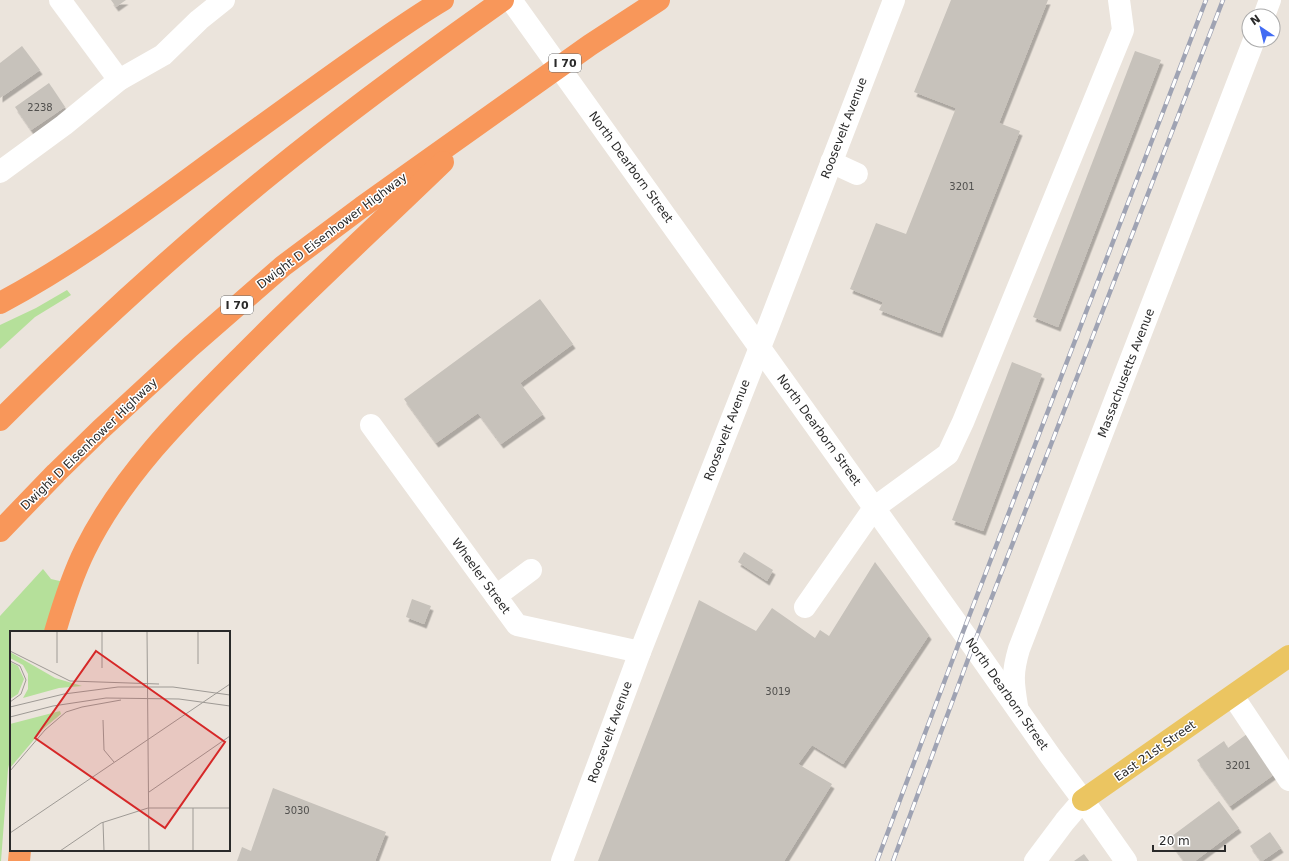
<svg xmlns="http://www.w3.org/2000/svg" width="1289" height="861" font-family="'DejaVu Sans',sans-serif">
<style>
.green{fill:#b5e09a}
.building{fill:#c7c2bb;filter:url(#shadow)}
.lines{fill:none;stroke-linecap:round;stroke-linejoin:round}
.minor{stroke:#fff;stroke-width:22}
.major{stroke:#ebc561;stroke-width:22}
.highway{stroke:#f8975a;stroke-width:22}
.rail-casing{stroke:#9fa3b3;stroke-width:4.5}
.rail{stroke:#fff;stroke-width:3;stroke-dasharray:9;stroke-linecap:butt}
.labels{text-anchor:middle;stroke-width:3;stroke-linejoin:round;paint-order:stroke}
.number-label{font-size:10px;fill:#51504e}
.shield{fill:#fff;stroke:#6a6a6a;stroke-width:1}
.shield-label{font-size:11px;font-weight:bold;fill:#2a2a2a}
.street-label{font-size:12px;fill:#2a2a2a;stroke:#fff}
.inset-road{fill:none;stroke:#9e9a95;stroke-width:1}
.view{fill:#d62828;fill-opacity:0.15;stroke:#d62828;stroke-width:2}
.inset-edge{fill:none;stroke:#2a2a2a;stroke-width:2}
</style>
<defs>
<filter id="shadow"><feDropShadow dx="2.5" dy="4.5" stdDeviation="0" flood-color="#0004"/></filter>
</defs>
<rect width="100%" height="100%" fill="#ebe4dc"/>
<g class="green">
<polygon points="67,290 71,295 35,317 0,349 0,325 36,308"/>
<polygon points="43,569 51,579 64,582 44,632 11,632 11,756 8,769 1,861 0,861 0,616"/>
</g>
<g class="building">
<polygon points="111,0 126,0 116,7"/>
<polygon points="951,0 1048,0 999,123 1020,131 940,333 879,310 883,302 850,289 876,223 906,234 956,108 914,92"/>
<polygon points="22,46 40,70 0,98 0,63"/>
<polygon points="1135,51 1161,60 1058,327 1033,317"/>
<polygon points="49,83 65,107 31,130 15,107"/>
<polygon points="540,299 573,344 520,383 543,414 501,444 478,413 436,443 404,399"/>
<polygon points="1012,362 1042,374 983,531 952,520"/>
<polygon points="744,552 773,570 767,581 738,562"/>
<polygon points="875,562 929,635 843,764 812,745 798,764 832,784 784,861 598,861 699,600 756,631 772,608 815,638 820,630 829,636"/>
<polygon points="412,599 431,606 424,624 406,617"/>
<polygon points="1251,731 1279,771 1230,806 1197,760 1224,741 1228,748"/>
<polygon points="273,788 386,832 375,861 237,861 242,847 251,851"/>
<polygon points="1219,801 1239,828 1195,861 1184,861 1168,839"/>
<polygon points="1270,832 1281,848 1262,861 1261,861 1250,846"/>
<polygon points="1084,854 1089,861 1074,861"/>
</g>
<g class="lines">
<g class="minor">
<polyline points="60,0 119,80"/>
<polyline points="511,0 973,646 1051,757 1083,800 1126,861"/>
<polyline points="1264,16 1270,0"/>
<polyline points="831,162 857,174"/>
<polyline points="0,172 64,125 119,80 163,55 199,20 224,0"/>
<polyline points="371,425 517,625 640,652"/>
<polyline points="496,596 531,570"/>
<polyline points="805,607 874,508 948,454 963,422 1123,30 1119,0"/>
<polyline points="1233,696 1289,780"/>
<path d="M1017,706C1013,682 1012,673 1019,649L1254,40"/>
<polyline points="562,861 640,652 770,322 894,0"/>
<polyline points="1035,861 1065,821 1083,800"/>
</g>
<polyline class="major" points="1083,800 1289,656"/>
<g class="highway">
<path d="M0,303C66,268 127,224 187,180C242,140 297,100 352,61C382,40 411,19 443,0"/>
<path d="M0,420C86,334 176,251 271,174C346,113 424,56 503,0"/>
<polyline points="0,531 56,473 100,430 190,347 283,266 362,207 590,45 659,0"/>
<path d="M55,632C63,605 72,576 85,550C123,473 186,412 246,352C310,287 378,225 443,162"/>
<polyline points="19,861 20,850"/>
</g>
<g class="rail-casing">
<g id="rail">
<polyline points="877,861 963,632 1206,0"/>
<polyline points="893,861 973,646 1223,0"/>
</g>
</g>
<use href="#rail" class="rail"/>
</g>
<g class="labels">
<g class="number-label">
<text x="40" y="111">2238</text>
<text x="962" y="190">3201</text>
<text x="778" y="695">3019</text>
<text x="1238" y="769">3201</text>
<text x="297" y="814">3030</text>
</g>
<g class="shield">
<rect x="549" y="54" width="32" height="18" rx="3"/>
<rect x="221" y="296" width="32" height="18" rx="3"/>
</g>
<g class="shield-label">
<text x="565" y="67">I 70</text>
<text x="237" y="309">I 70</text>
</g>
<g class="street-label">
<text transform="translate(844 128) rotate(-69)" y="4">Roosevelt Avenue</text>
<text transform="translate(631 167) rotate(54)" y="4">North Dearborn Street</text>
<text transform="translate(332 231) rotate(-37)" y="4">Dwight D Eisenhower Highway</text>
<text transform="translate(1126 373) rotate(-69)" y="4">Massachusetts Avenue</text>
<text transform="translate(727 430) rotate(-69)" y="4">Roosevelt Avenue</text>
<text transform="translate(819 430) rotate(54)" y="4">North Dearborn Street</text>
<text transform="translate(89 444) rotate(-44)" y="4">Dwight D Eisenhower Highway</text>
<text transform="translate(481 576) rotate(54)" y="4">Wheeler Street</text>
<text transform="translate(1007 694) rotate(55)" y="4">North Dearborn Street</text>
<text transform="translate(610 732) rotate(-70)" y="4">Roosevelt Avenue</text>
<text transform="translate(1155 751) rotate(-35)" y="4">East 21st Street</text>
</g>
</g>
<g transform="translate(10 631)">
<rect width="220" height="220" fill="#ebe4dc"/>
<path d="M0,21L45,47L72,55L49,57L13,67L18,58V43L13,34L0,27ZM0,31L8,35L14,48L8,63L0,68ZM50,80L51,83L33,98L0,137V93Z" fill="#b5e09a"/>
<path class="inset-road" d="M47,0V32M92,0V37M137,0L139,220M188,0V33M0,20L60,50L149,53M0,30L10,35L16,49L11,63L0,71M0,76L54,63L108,56H163L220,64M0,86L43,75L96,67L169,68L220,75M93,89L94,119L104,131M0,140L35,99L56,81L72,76L111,69M139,161L220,105M138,177H220M183,177V220M93,191L94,220M0,202L220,53M50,220L91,192L138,177"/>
<path class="view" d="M86,20L215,111L155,197L25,107Z"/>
<rect width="220" height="220" class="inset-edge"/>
</g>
<g transform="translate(1261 28) rotate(325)"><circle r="19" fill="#ffffff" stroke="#aaaaaa"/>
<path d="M0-3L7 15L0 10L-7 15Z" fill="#416bf3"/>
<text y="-6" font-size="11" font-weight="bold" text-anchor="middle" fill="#2a2a2a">N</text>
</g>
<path d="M1153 845v6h72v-6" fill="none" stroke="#2a2a2a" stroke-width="2"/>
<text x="1159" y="845" font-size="12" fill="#2a2a2a" stroke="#ffffff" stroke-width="3" paint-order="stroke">20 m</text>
</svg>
